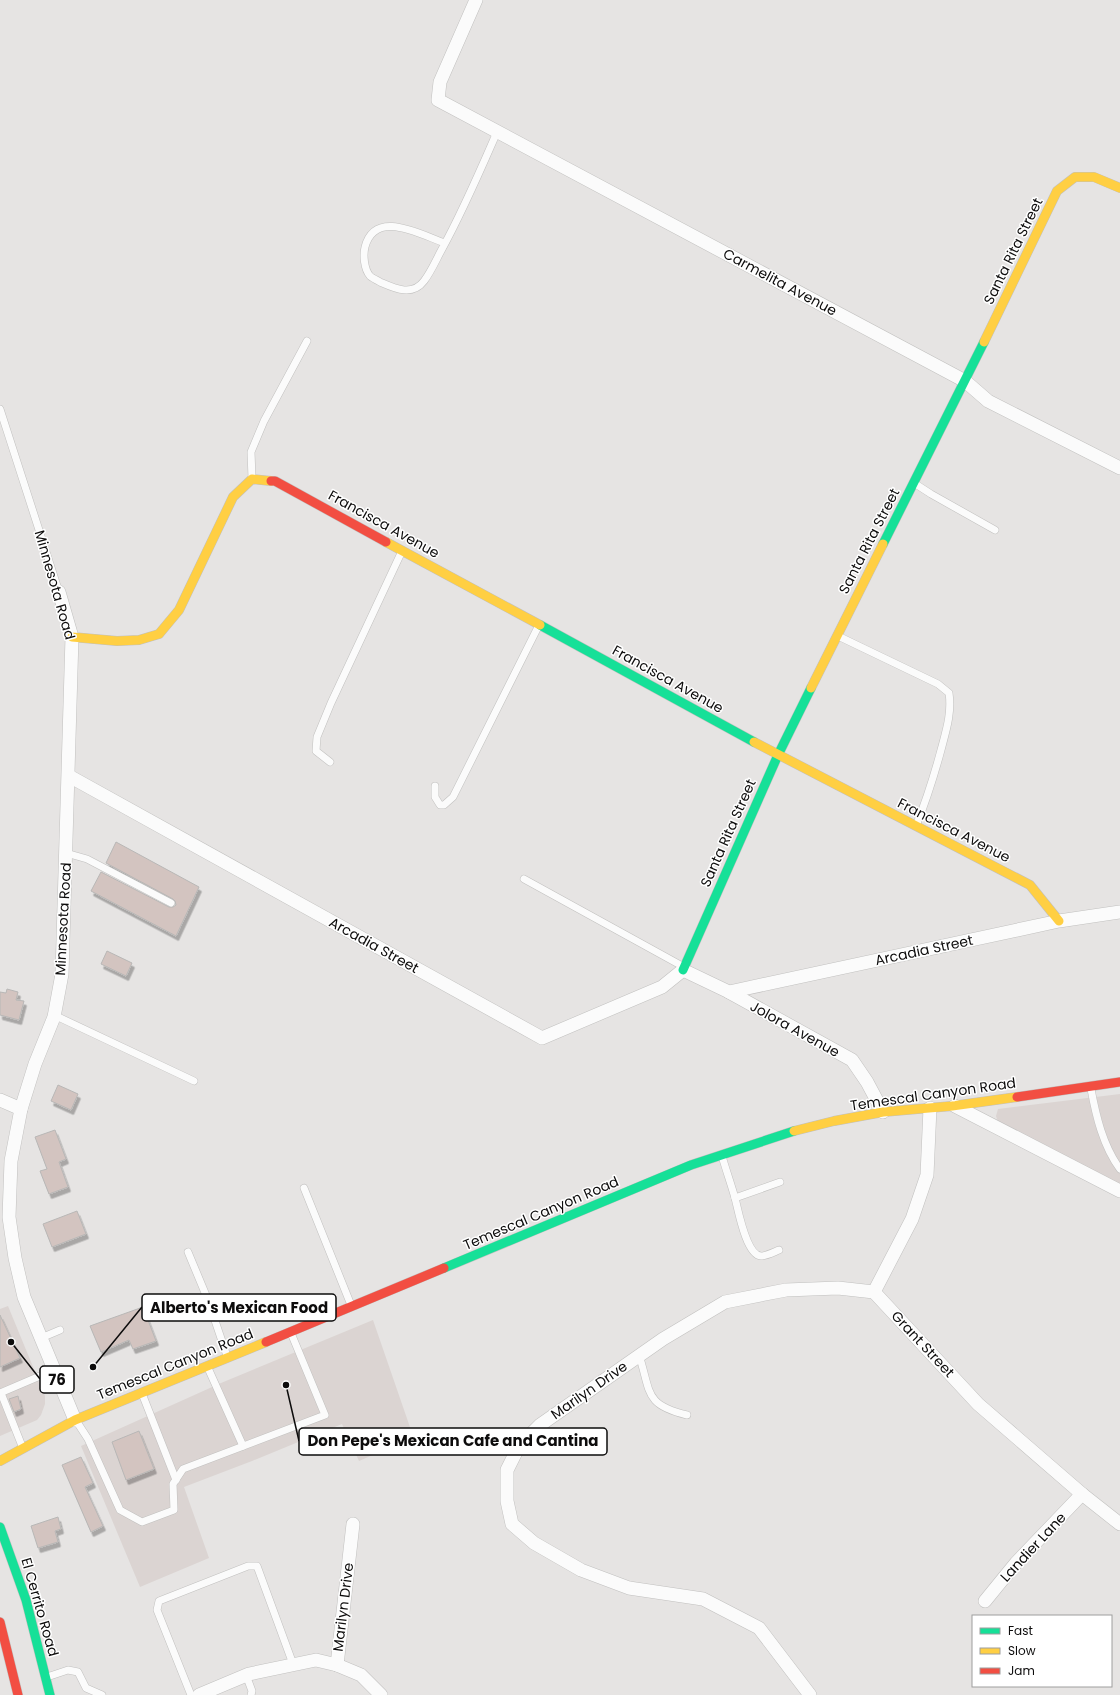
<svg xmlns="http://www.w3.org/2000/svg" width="1120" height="1695" font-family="Poppins,sans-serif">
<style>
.built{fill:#dbd4d2}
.building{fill:#d3c4c0;stroke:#b8b7b6;filter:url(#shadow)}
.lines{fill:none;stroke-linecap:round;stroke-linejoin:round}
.lane-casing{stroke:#c1c0bf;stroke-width:8}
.street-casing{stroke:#c1c0bf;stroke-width:14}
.fast-casing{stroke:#c1c0bf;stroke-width:10}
.slow-casing{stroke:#c1c0bf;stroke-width:10}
.jam-casing{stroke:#c1c0bf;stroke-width:10}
.lane{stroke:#fbfbfb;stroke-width:7}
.street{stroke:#fbfbfb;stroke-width:13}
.fast{stroke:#16e098;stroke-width:9}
.slow{stroke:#ffcf43;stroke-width:9}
.jam{stroke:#f24e42;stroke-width:9}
.labels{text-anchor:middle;stroke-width:3;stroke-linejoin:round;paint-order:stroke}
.street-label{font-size:14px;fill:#0d0c0c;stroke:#fff}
.leader{fill:none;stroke:#0d0c0c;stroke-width:1.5}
.callout-dot{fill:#0d0c0c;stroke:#fff;stroke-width:1.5}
.callout{fill:#fff;stroke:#0d0c0c;stroke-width:1.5}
.callout-label{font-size:15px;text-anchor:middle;font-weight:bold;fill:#0d0c0c}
</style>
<defs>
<filter id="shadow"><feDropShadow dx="2.5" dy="4.5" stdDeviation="0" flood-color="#0004"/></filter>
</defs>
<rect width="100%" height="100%" fill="#e6e4e3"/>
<g class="built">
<polygon points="1120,1094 1120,1184 998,1122 996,1116 998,1109"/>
<polygon points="8,1306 45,1396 45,1404 41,1415 37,1420 0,1436 0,1309"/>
<polygon points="373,1320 412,1433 391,1447 359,1461 342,1424 252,1461 184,1487 209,1558 140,1587 81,1446 221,1383"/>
</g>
<g class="building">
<polygon points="116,842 199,887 176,936 91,891 101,872 169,907 173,907 176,905 175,901 173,899 106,863"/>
<polygon points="107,951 132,963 126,976 101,964"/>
<polygon points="7,989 18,992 16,1000 24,1001 19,1020 0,1015 0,992 6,993"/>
<polygon points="58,1085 78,1094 71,1110 51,1101"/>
<polygon points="55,1130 66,1159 59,1162 68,1187 49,1194 40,1171 47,1169 35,1137"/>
<polygon points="77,1211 86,1234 52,1247 43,1224"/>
<polygon points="143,1307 156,1341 133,1349 129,1340 101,1352 90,1326"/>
<polygon points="0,1315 20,1358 0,1367"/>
<polygon points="18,1396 21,1409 14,1412 9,1399"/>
<polygon points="139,1431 154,1469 126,1480 112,1442"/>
<polygon points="81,1457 93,1483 85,1487 103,1526 91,1532 62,1465"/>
<polygon points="58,1517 61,1529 55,1531 58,1542 38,1548 31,1526"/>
</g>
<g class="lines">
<g class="lane-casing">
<g id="lane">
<path d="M445,243C421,235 375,208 365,247C363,255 364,269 370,276C372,278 377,280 380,282C394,288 412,297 424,281C431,272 436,260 442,249C463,211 480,171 497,132"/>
<polyline points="0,409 59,592"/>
<polyline points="252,478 251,452 264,421 307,341"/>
<polyline points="914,483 931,494 995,530"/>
<path d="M838,636L938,684L949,693C952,713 946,731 941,750C934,776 926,801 916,826"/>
<polyline points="330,762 316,751 317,737 331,703 402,551"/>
<polyline points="435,786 435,797 440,805 444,805 453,797 539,625"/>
<polyline points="66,853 87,859 171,903"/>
<polyline points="524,879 684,967"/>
<polyline points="54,1015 194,1081"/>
<path d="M1091,1089C1096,1116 1103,1146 1120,1169"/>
<path d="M722,1156C726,1170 731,1184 735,1198C738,1209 746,1255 761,1256C766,1256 774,1252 779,1250"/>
<polyline points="304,1188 351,1305"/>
<polyline points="735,1198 780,1182"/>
<polyline points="188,1252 208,1300 227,1356"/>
<polyline points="41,1338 60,1330"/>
<path d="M639,1355C651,1392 644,1405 687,1415"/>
<polyline points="208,1368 243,1446"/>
<polyline points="0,1393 54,1370"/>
<polyline points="1,1393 22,1446"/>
<polyline points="143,1396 176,1480"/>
<polyline points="77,1422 88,1439 120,1510 142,1522 174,1510 173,1484 183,1469 325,1415 291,1333"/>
<polyline points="246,1675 252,1691 251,1695"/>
<polyline points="47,1677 68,1670 78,1672 86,1688 102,1695"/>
<polyline points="191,1695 157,1610 159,1601 248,1566 257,1566 293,1664"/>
</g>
</g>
<g class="street-casing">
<g id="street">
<polyline points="476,0 440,82 438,100 965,381 988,401 1120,468"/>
<polyline points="59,592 72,637 62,974 54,1017 35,1064 21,1109 11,1161 9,1217 15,1258 24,1297 75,1420"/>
<polyline points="69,776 542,1038 662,987 683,970 729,992 852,1060 867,1082 883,1112"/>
<polyline points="729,992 1059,921 1120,912"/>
<polyline points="0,1100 21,1109"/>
<polyline points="955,1106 1120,1191"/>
<polyline points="874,1292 978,1404 1082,1494 1120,1524"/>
<polyline points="874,1292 912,1219 927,1175 930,1108"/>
<polyline points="985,1601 1016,1563 1082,1494"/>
<polyline points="337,1665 353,1524"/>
<polyline points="199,1695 249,1674 316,1660 337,1665 361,1675 381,1695"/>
<polyline points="810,1695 759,1628 703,1599 629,1588 581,1570 534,1543 512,1524 507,1501 507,1470 519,1446 540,1425 663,1339 725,1302 786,1290 838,1288 874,1292"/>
</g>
</g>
<g class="fast-casing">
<g id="fast">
<polyline points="883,544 984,342"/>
<polyline points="540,625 754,742"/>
<polyline points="683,970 778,755 811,688"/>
<polyline points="444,1268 691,1165 794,1131"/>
<polyline points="0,1527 26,1600 50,1695"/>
</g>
</g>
<g class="slow-casing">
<g id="slow">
<polyline points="984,342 1057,191 1075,177 1094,177 1120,188"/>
<polyline points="386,542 540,625"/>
<polyline points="72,637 117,641 139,640 159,634 179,610 233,497 252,479 271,481"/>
<polyline points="811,688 883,544"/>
<polyline points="754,742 1030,885 1059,921"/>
<polyline points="794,1131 834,1121 883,1112 952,1106 1017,1097"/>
<polyline points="0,1461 75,1420 266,1342"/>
</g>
</g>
<g class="jam-casing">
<g id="jam">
<polyline points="271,481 275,481 386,542"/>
<polyline points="1017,1097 1120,1082"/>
<polyline points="266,1342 444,1268"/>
<polyline points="0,1622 18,1695"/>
</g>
</g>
<use href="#lane" class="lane"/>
<use href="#street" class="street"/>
<use href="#fast" class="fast"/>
<use href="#slow" class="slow"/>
<use href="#jam" class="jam"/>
</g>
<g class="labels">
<g class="street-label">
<text transform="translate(1013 251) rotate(-64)" y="5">Santa Rita Street</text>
<text transform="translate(780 282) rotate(28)" y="5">Carmelita Avenue</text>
<text transform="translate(384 524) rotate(29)" y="5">Francisca Avenue</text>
<text transform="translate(869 541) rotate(-63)" y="5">Santa Rita Street</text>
<text transform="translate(55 585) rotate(74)" y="5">Minnesota Road</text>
<text transform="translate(668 679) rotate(29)" y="5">Francisca Avenue</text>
<text transform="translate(954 830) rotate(27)" y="5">Francisca Avenue</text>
<text transform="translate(728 833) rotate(-66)" y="5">Santa Rita Street</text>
<text transform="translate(63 919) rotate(-87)" y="5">Minnesota Road</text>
<text transform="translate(374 945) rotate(29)" y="5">Arcadia Street</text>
<text transform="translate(924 950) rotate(-12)" y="5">Arcadia Street</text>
<text transform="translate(795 1029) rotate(29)" y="5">Jolora Avenue</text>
<text transform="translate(933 1094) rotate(-8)" y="5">Temescal Canyon Road</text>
<text transform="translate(541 1213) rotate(-23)" y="5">Temescal Canyon Road</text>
<text transform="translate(923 1344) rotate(47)" y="5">Grant Street</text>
<text transform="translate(175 1364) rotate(-22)" y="5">Temescal Canyon Road</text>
<text transform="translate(589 1390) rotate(-35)" y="5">Marilyn Drive</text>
<text transform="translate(1033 1547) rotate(-47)" y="5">Landier Lane</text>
<text transform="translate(40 1607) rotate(74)" y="5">El Cerrito Road</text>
<text transform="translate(343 1607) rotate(-83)" y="5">Marilyn Drive</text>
</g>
</g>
<path class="leader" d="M93 1367L142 1307M11 1342L40 1379M286 1385L299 1441"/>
<g class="callout-dot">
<circle cx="93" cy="1367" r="4"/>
<circle cx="11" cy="1342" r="4"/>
<circle cx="286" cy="1385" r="4"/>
</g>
<g class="callout">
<rect x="142" y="1294" width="194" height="27" rx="4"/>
<rect x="40" y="1366" width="34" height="27" rx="4"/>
<rect x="299" y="1428" width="308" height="27" rx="4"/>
</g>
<g class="callout-label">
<text x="239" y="1313">Alberto's Mexican Food</text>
<text x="57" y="1385">76</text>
<text x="453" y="1446">Don Pepe's Mexican Cafe and Cantina</text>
</g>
<rect x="972" y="1615" width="140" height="72" fill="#ffffff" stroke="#9e9e9e"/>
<rect x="980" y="1628" width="20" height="6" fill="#16e098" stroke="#9e9e9e"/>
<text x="1008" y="1635" font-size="12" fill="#0d0c0c">Fast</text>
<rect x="980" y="1648" width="20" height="6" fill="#ffcf43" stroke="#9e9e9e"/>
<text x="1008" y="1655" font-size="12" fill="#0d0c0c">Slow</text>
<rect x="980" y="1668" width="20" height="6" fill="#f24e42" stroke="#9e9e9e"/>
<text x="1008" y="1675" font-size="12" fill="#0d0c0c">Jam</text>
</svg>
